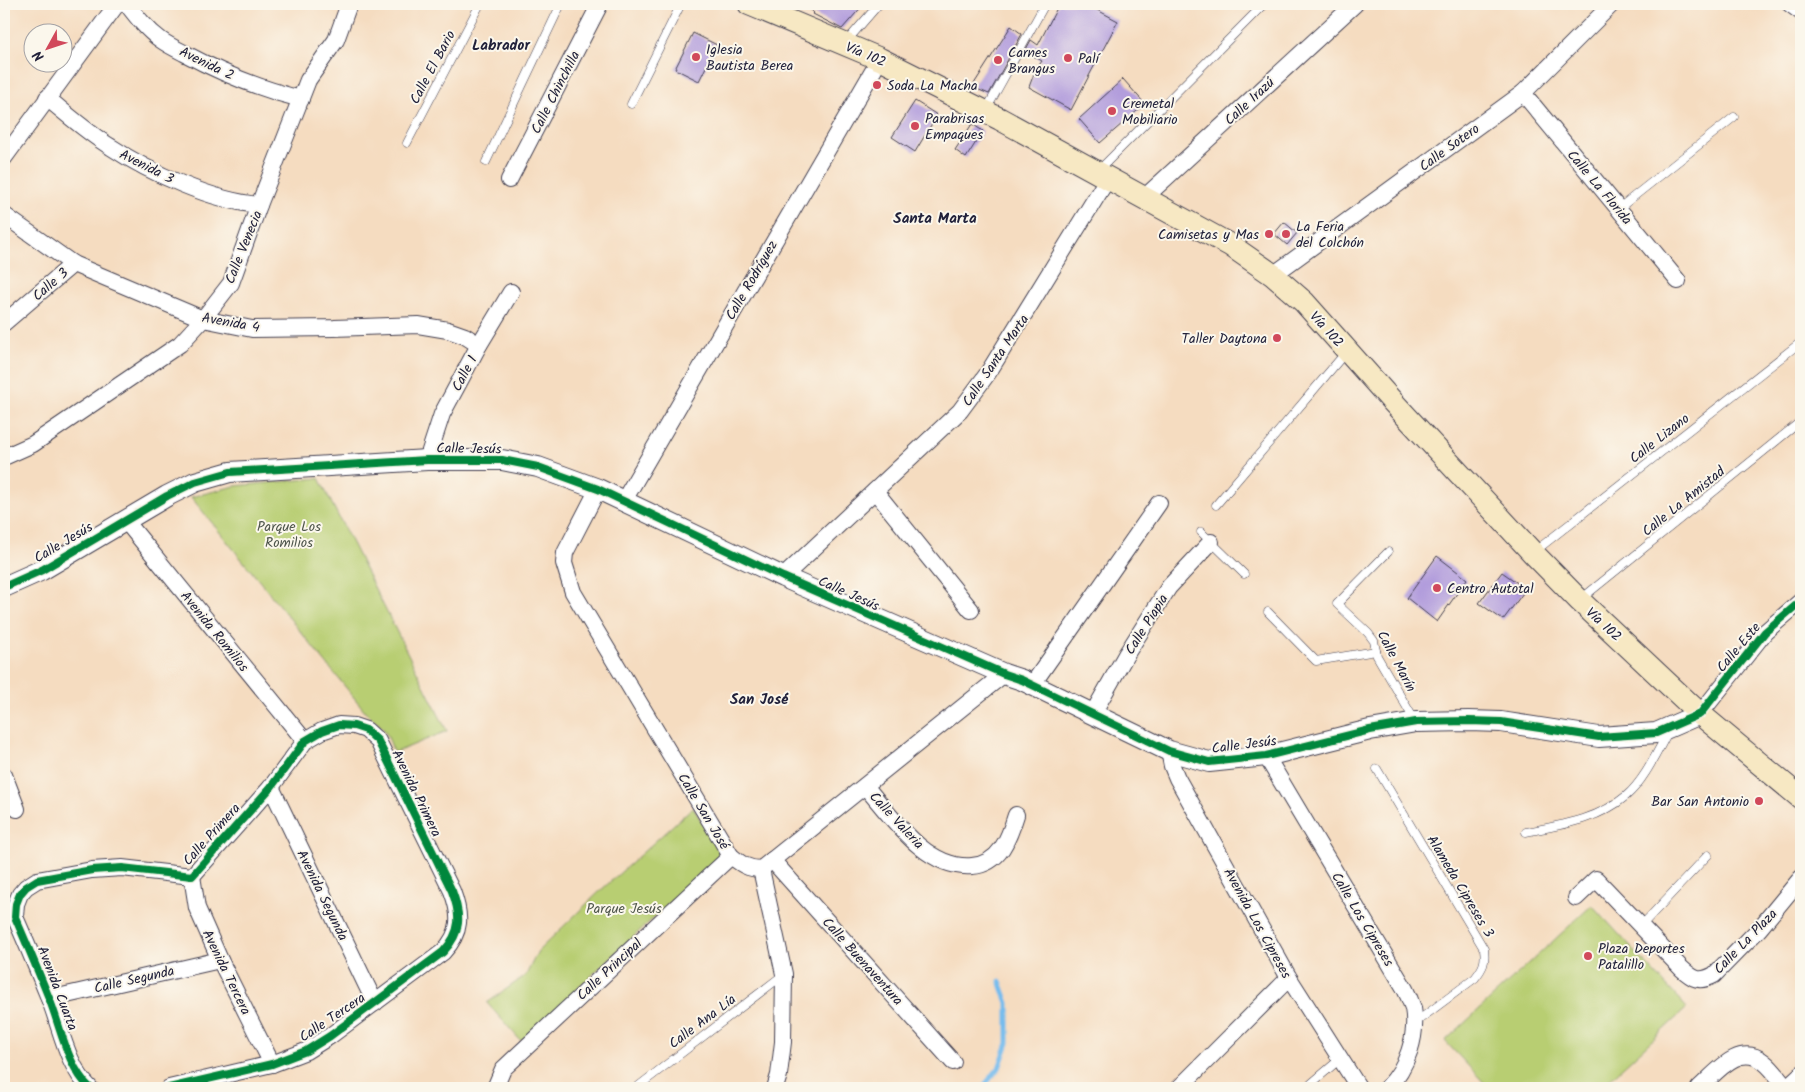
<svg xmlns="http://www.w3.org/2000/svg" width="1805" height="1092" font-family="Kalam,sans-serif">
<style>
.green{fill:#b8ce72;stroke:#6d7856}
.lines{fill:none;stroke-linecap:round;stroke-linejoin:round}
.stream{stroke:#76bced;stroke-width:5}
.building{fill:#ae98db}
.service-casing{stroke:#423e4f;stroke-width:9}
.minor-casing{stroke:#423e4f;stroke-width:18}
.tertiary-casing{stroke:#423e4f;stroke-width:22}
.secondary-casing{stroke:#423e4f;stroke-width:24}
.service{stroke:#fff;stroke-width:8}
.minor{stroke:#fff;stroke-width:16}
.tertiary{stroke:#fff;stroke-width:20}
.secondary{stroke:#f7e8c3;stroke-width:22}
.cycleway-casing{stroke:#fbf7ec;stroke-width:11}
.cycleway{stroke:#00873e;stroke-width:8}
.poi-dot{fill:#d1495b;stroke:#fbf7ec;stroke-width:2}
.labels{text-anchor:middle;stroke-width:4;stroke-linejoin:round;paint-order:stroke}
.poi-label{font-size:14px;fill:#22223b;stroke:#fbf7ec;text-anchor:start}
.street-label{font-size:14px;fill:#22223b;stroke:#fbf7ec}
.park-label{font-size:14px;fill:#4f564c;stroke:#fbf7ec}
.neighbourhood-label{font-size:15px;font-weight:bold;fill:#22223b;stroke:#fbf7ec}
</style>
<rect width="100%" height="100%" fill="#fbf7ec"/>
<filter id="ink" filterUnits="userSpaceOnUse"><feTurbulence type="fractalNoise" baseFrequency=".02" numOctaves="2"/><feDisplacementMap in="SourceGraphic" scale="10" xChannelSelector="R" yChannelSelector="G"/><feConvolveMatrix kernelMatrix="1 2 1 2 8 2 1 2 1" color-interpolation-filters="sRGB"/></filter>
<filter id="wash" filterUnits="userSpaceOnUse"><feTurbulence type="fractalNoise" baseFrequency=".0096" numOctaves="4" result="noise"/><feDisplacementMap in="SourceGraphic" scale="20" xChannelSelector="R" yChannelSelector="G"/><feGaussianBlur stdDeviation="1.12" result="paint"/><feColorMatrix in="noise" values="0 0 0 0 0 0 0 0 0 0 0 0 0 0 0 0 0 1.4 0 .05"/><feComposite in="paint" operator="in"/></filter>
<g filter="url(#wash)">
<rect width="100%" height="100%" fill="#f5dcc0"/>
<g class="green">
<path d="M319,478L447,731L394,753C388,736 385,727 369,716L191,497L235,486Z"/>
<polygon points="693,807 720,854 716,860 521,1041 487,1003 526,975 538,951 599,892"/>
<polygon points="1592,905 1687,1008 1600,1088 1489,1088 1445,1041"/>
</g>
<g class="lines">
<polyline class="stream" points="982,1088 999,1068 1008,1043 1008,1003 1000,981"/>
</g>
<g id="blocks">
<g class="building">
<polygon points="804,4 864,4 842,29 813,14 814,13"/>
<polygon points="1059,4 1086,4 1118,21 1071,110 1029,87 1035,71 1042,61 1025,51 1031,40 1038,45"/>
<polygon points="1011,26 1022,34 989,94 972,87"/>
<polygon points="693,33 717,45 699,81 675,69"/>
<polygon points="1123,79 1145,104 1100,143 1079,119"/>
<polygon points="915,101 937,115 915,152 892,137"/>
<polygon points="972,124 983,131 966,158 955,150"/>
<polygon points="1284,222 1297,233 1287,245 1274,234"/>
<polygon points="1437,556 1467,579 1437,622 1407,598"/>
<polygon points="1502,572 1526,589 1503,620 1479,603"/>
</g>
</g>
</g>
<g filter="url(#ink)">
<use href="#blocks" fill-opacity="0" stroke="#423e4f" stroke-width="1"/>
<g class="lines">
<g class="service-casing">
<g id="service">
<polyline points="846,42 879,4"/>
<polyline points="631,104 681,4"/>
<polyline points="986,110 1045,4"/>
<polyline points="407,143 480,4"/>
<polyline points="486,162 561,4"/>
<polyline points="1098,171 1264,4"/>
<polyline points="1618,209 1734,117"/>
<polyline points="1216,505 1346,352"/>
<polyline points="1201,532 1244,574"/>
<polyline points="1388,552 1337,604 1368,633 1374,641 1377,656 1415,721"/>
<polyline points="1534,552 1801,342"/>
<polyline points="1581,599 1801,421"/>
<polyline points="1268,612 1316,661 1376,651"/>
<path d="M1377,769L1484,949C1486,962 1483,968 1475,978L1416,1022"/>
<path d="M1526,832C1561,825 1598,820 1626,796C1644,781 1657,752 1668,732"/>
<polyline points="1641,926 1708,855"/>
<polyline points="636,1088 783,975"/>
<polyline points="1306,1088 1340,1059"/>
</g>
</g>
<g class="minor-casing">
<g id="minor">
<path d="M127,4C137,17 147,30 161,40C168,45 176,49 184,53C221,73 261,89 301,99"/>
<polyline points="1790,4 1801,12"/>
<polyline points="1523,93 1678,281"/>
<path d="M47,98C68,115 88,133 111,147C150,173 213,201 259,205"/>
<polyline points="4,158 117,4"/>
<polyline points="509,180 600,4"/>
<polyline points="1144,198 1355,4"/>
<polyline points="4,215 73,264 203,319 252,329 334,328 418,325 448,330 465,336 479,345"/>
<polyline points="1273,275 1523,93 1612,4"/>
<polyline points="4,323 73,264"/>
<polyline points="4,457 33,444 180,344 203,319 231,283 259,205 308,80 336,40 349,4"/>
<polyline points="427,460 442,414 479,345 511,292"/>
<path d="M598,489L565,553L564,563L573,592L731,856C741,864 748,869 761,869L1004,674"/>
<polyline points="875,491 971,610"/>
<polyline points="623,502 880,59"/>
<polyline points="125,520 305,741"/>
<polyline points="783,577 960,411 988,373 1108,178"/>
<polyline points="1032,685 1159,503"/>
<polyline points="1700,714 1765,632 1801,601"/>
<polyline points="1092,715 1127,653 1169,587 1211,542"/>
<polyline points="1169,751 1172,766 1177,778 1289,978 1359,1088"/>
<path d="M1266,756L1405,989C1408,995 1411,1002 1413,1008C1418,1036 1407,1068 1387,1088"/>
<polyline points="4,775 17,809"/>
<path d="M865,786C892,817 926,870 972,866C1000,864 1009,838 1016,815"/>
<polyline points="271,787 375,1003"/>
<polyline points="772,860 953,1062"/>
<polyline points="761,869 784,974 783,1042 779,1075 775,1088"/>
<polyline points="192,876 197,908 220,960 272,1064"/>
<path d="M1576,898L1596,879L1681,968C1693,979 1699,983 1714,975L1759,929L1801,878"/>
<polyline points="49,999 220,960"/>
<polyline points="1787,1087 1801,1074"/>
<path d="M90,1088C67,1066 61,1028 49,998C38,971 27,944 15,917L16,904L20,894L26,887L37,880L92,870L122,868L192,876L271,787L305,741L322,731L339,725L354,726L366,730L378,741L452,891C461,915 462,932 443,952L330,1036L306,1051L272,1064L169,1088"/>
<polyline points="495,1088 503,1069 731,856"/>
<polyline points="1179,1088 1289,978"/>
<path d="M1699,1088C1717,1072 1739,1042 1764,1062C1773,1069 1780,1080 1787,1088"/>
</g>
</g>
<g class="tertiary-casing">
<polyline id="tertiary" points="4,587 42,570 167,496 195,482 230,472 427,460 502,460 538,467 598,489 783,577 1004,674 1022,680 1169,751 1209,762 1266,756 1370,730 1416,722 1469,721 1501,722 1599,737 1656,733 1700,714"/>
</g>
<g class="secondary-casing">
<polyline id="secondary" points="749,4 880,59 1000,119 1230,245 1273,275 1304,302 1392,401 1533,553 1580,601 1700,714 1801,798"/>
</g>
<use href="#service" class="service"/>
<use href="#minor" class="minor"/>
<use href="#tertiary" class="tertiary"/>
<use href="#secondary" class="secondary"/>
<g class="cycleway-casing">
<g id="cycleway">
<polyline points="4,587 42,570 167,496 195,482 230,472 427,460 502,460 538,467 598,489 783,577 1004,674 1022,680 1169,751 1209,762 1266,756 1370,730 1416,722 1469,721 1501,722 1599,737 1656,733 1700,714 1765,632 1801,601"/>
<path d="M90,1088C67,1066 61,1028 49,998C38,971 27,944 15,917L16,904L20,894L26,887L37,880L92,870L122,868L192,876L271,787L305,741L322,731L339,725L354,726L366,730L378,741L452,891C461,915 462,932 443,952L330,1036L306,1051L272,1064L169,1088"/>
</g>
</g>
<use href="#cycleway" class="cycleway"/>
</g>
</g>
<g class="poi-dot">
<circle cx="696" cy="57" r="5"/>
<circle cx="1068" cy="58" r="5"/>
<circle cx="998" cy="60" r="5"/>
<circle cx="877" cy="85" r="5"/>
<circle cx="1112" cy="111" r="5"/>
<circle cx="915" cy="126" r="5"/>
<circle cx="1269" cy="234" r="5"/>
<circle cx="1286" cy="234" r="5"/>
<circle cx="1277" cy="338" r="5"/>
<circle cx="1437" cy="588" r="5"/>
<circle cx="1759" cy="801" r="5"/>
<circle cx="1588" cy="956" r="5"/>
</g>
<g class="labels">
<g class="poi-label">
<text x="706" y="54">Iglesia<tspan x="706" dy="16">Bautista Berea</tspan></text>
<text x="1008" y="57">Carnes<tspan x="1008" dy="16">Brangus</tspan></text>
<text x="1078" y="63">Palí</text>
<text x="887" y="90">Soda La Macha</text>
<text x="1122" y="108">Cremetal<tspan x="1122" dy="16">Mobiliario</tspan></text>
<text x="925" y="123">Parabrisas<tspan x="925" dy="16">Empaques</tspan></text>
<text x="1296" y="231">La Feria<tspan x="1296" dy="16">del Colchón</tspan></text>
<text x="1259" y="239" text-anchor="end">Camisetas y Mas</text>
<text x="1267" y="343" text-anchor="end">Taller Daytona</text>
<text x="1447" y="593">Centro Autotal</text>
<text x="1749" y="806" text-anchor="end">Bar San Antonio</text>
<text x="1598" y="953">Plaza Deportes<tspan x="1598" dy="16">Patalillo</tspan></text>
</g>
<g class="street-label">
<text transform="translate(866 54) rotate(23)" y="5">Vía 102</text>
<text transform="translate(207 63) rotate(26)" y="5">Avenida 2</text>
<text transform="translate(432 67) rotate(-62)" y="5">Calle El Bario</text>
<text transform="translate(555 92) rotate(-63)" y="5">Calle Chinchilla</text>
<text transform="translate(1249 101) rotate(-43)" y="5">Calle Irazú</text>
<text transform="translate(1449 147) rotate(-36)" y="5">Calle Sotero</text>
<text transform="translate(147 166) rotate(27)" y="5">Avenida 3</text>
<text transform="translate(1600 187) rotate(50)" y="5">Calle La Florida</text>
<text transform="translate(243 247) rotate(-68)" y="5">Calle Venecia</text>
<text transform="translate(751 280) rotate(-60)" y="5">Calle Rodríguez</text>
<text transform="translate(50 284) rotate(-41)" y="5">Calle 3</text>
<text transform="translate(231 322) rotate(10)" y="5">Avenida 4</text>
<text transform="translate(1327 329) rotate(48)" y="5">Vía 102</text>
<text transform="translate(995 360) rotate(-56)" y="5">Calle Santa Marta</text>
<text transform="translate(464 373) rotate(-62)" y="5">Calle 1</text>
<text transform="translate(1659 438) rotate(-38)" y="5">Calle Lizano</text>
<text transform="translate(469 448) rotate(1)" y="5">Calle Jesús</text>
<text transform="translate(1683 501) rotate(-39)" y="5">Calle La Amistad</text>
<text transform="translate(63 542) rotate(-31)" y="5">Calle Jesús</text>
<text transform="translate(849 593) rotate(24)" y="5">Calle Jesús</text>
<text transform="translate(1146 624) rotate(-58)" y="5">Calle Piapia</text>
<text transform="translate(1604 624) rotate(43)" y="5">Vía 102</text>
<text transform="translate(215 631) rotate(51)" y="5">Avenida Romilios</text>
<text transform="translate(1738 647) rotate(-50)" y="5">Calle Este</text>
<text transform="translate(1397 661) rotate(62)" y="5">Calle Marín</text>
<text transform="translate(1244 744) rotate(-7)" y="5">Calle Jesús</text>
<text transform="translate(417 793) rotate(64)" y="5">Avenida Primera</text>
<text transform="translate(704 811) rotate(59)" y="5">Calle San José</text>
<text transform="translate(897 820) rotate(47)" y="5">Calle Valeria</text>
<text transform="translate(211 834) rotate(-48)" y="5">Calle Primera</text>
<text transform="translate(1461 886) rotate(59)" y="5">Alameda Cipreses 3</text>
<text transform="translate(323 895) rotate(64)" y="5">Avenida Segunda</text>
<text transform="translate(1363 919) rotate(59)" y="5">Calle Los Cipreses</text>
<text transform="translate(1258 923) rotate(61)" y="5">Avenida Los Cipreses</text>
<text transform="translate(1745 941) rotate(-46)" y="5">Calle La Plaza</text>
<text transform="translate(863 961) rotate(48)" y="5">Calle Buenaventura</text>
<text transform="translate(609 969) rotate(-43)" y="5">Calle Principal</text>
<text transform="translate(227 972) rotate(64)" y="5">Avenida Tercera</text>
<text transform="translate(134 979) rotate(-13)" y="5">Calle Segunda</text>
<text transform="translate(58 988) rotate(69)" y="5">Avenida Cuarta</text>
<text transform="translate(332 1017) rotate(-34)" y="5">Calle Tercera</text>
<text transform="translate(702 1021) rotate(-37)" y="5">Calle Ana Lía</text>
</g>
<g class="park-label">
<text x="289" y="531">Parque Los<tspan x="289" dy="16">Romilios</tspan></text>
<text x="624" y="913">Parque Jesús</text>
</g>
<g class="neighbourhood-label">
<text x="501" y="50">Labrador</text>
<text x="935" y="223">Santa Marta</text>
<text x="759" y="704">San José</text>
</g>
</g>
<rect width="1805" height="1092" fill="none" stroke="#fbf7ec" stroke-width="20"/>
<g transform="translate(48 48) rotate(230)"><circle r="24" fill="#fbf7ec" stroke="#a4a2a5"/>
<path d="M0-4L9 19L0 12L-9 19Z" fill="#d1495b"/>
<text y="-8" font-size="14" font-weight="bold" text-anchor="middle" fill="#22223b">N</text>
</g>
</svg>
